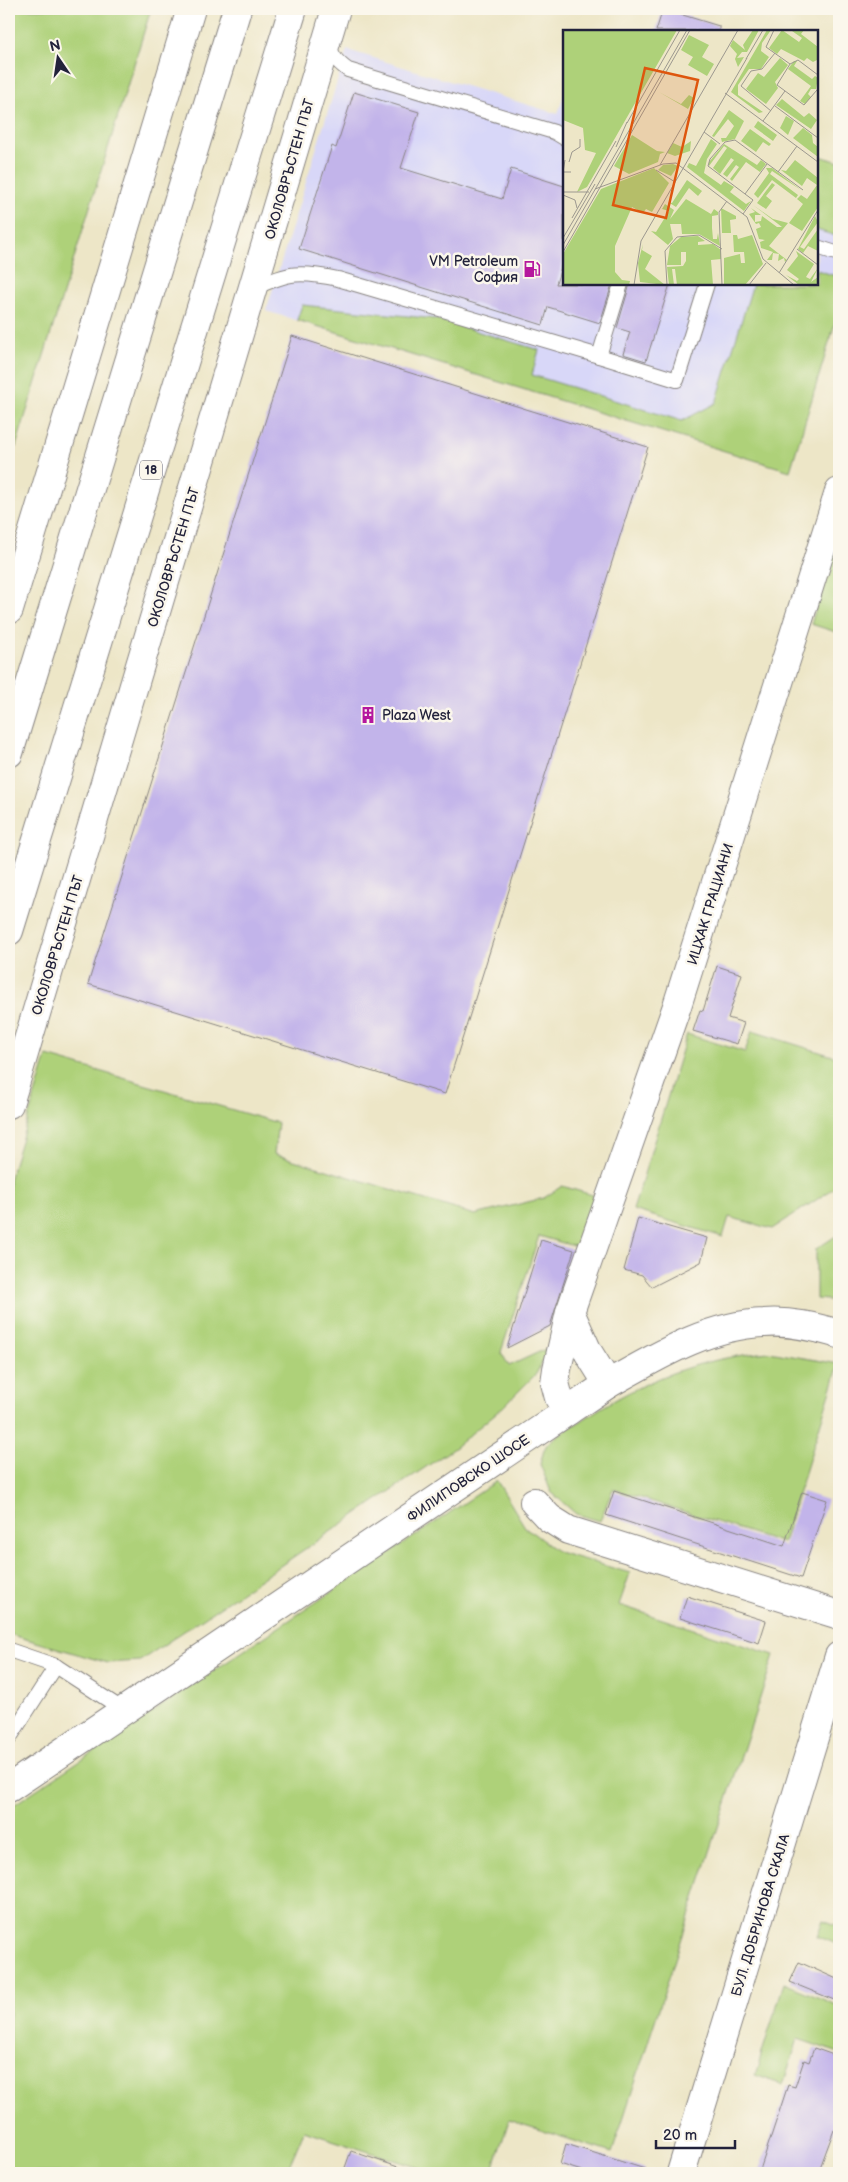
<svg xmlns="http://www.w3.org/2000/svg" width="848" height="2182" font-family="'Balsamiq Sans',sans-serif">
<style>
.built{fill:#d8d7f8}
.green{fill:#aed179;stroke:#687a5a}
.building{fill:#c2b4ea}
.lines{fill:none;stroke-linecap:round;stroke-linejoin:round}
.lane-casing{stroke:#888481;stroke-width:16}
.street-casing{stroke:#888481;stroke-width:30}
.secondary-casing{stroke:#888481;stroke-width:30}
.highway-casing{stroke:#888481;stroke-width:30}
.lane{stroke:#fff;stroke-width:14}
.street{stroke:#fff;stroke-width:28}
.secondary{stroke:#fff;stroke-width:28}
.highway{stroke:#fff;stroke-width:28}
.labels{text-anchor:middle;stroke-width:5;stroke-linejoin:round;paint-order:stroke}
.shield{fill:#fbf7ec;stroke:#636270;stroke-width:1}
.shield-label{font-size:12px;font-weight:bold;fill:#22223b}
.street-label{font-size:14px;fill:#22223b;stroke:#fbf7ec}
.poi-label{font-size:14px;fill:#22223b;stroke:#fbf7ec;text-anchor:end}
.inset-road{fill:none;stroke:#9c988f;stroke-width:1}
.view{fill:#de560e;fill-opacity:0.15;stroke:#de560e;stroke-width:2.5}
.inset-edge{fill:none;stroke:#22223b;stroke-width:2.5}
</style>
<rect width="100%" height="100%" fill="#fbf7ec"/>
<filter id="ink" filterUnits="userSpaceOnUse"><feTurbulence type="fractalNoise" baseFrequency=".02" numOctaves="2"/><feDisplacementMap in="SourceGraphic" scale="10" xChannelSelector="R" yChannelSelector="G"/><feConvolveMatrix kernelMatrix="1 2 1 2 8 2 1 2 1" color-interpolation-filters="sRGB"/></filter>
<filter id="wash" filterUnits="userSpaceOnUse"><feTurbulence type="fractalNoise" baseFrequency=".0096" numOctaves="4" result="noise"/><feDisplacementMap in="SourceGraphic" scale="20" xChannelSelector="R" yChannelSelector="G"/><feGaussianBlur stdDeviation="1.12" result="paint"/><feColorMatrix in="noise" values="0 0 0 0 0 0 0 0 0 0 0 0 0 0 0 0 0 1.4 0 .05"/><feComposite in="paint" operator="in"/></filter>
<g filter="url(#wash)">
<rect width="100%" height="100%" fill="#ede6c7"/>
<polygon class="built" points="347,50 558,114 564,94 564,284 817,284 817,155 839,162 839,310 790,471 266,311"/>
<g class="green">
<polygon points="9,9 151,9 9,469"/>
<polygon points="817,155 839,162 839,237 817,230"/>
<polygon points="817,270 839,277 839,310 790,471 297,320 302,305 436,319 539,350 532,375 682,421 716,403 753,284 817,284"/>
<polygon points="839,533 839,633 811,624"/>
<polygon points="752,1031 839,1058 839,1185 772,1229 729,1217 723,1237 633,1210 687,1034 745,1052"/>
<polygon points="47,1056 278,1123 274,1154 475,1215 544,1198 562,1186 599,1197 580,1248 539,1236 501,1352 509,1366 550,1347 536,1374 503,1407 454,1448 140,1661 108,1663 9,1634 9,1180"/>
<polygon points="839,1234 839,1301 816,1299 816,1249"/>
<path d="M769,1352L839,1364L783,1543L613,1489L600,1521L576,1514L551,1492L540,1464C542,1458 543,1451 546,1446C551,1437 578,1424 587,1417C645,1379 700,1358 769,1352Z"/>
<polygon points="497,1481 525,1527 558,1552 630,1573 619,1605 774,1655 612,2153 509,2120 492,2173 435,2173 304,2131 286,2173 9,2173 9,1808"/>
<polygon points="823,1920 839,1926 839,1945 817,1936"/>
<polygon points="784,1983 839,2006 839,2053 798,2039 783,2085 755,2075"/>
</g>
<g id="blocks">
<g class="building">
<polygon points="663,9 719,26 719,31 656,31"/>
<polygon points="354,92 419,112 401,168 502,199 511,169 564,186 564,257 556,284 612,284 600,323 548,307 543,325 299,249 332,146 336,148"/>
<polygon points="630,284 670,284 646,361 623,354 630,332 617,328"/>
<polygon points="292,336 648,447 445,1094 88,984"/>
<polygon points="717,966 742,974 728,1018 744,1023 737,1044 693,1031 700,1010 703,1011"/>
<polygon points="638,1218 707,1238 701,1262 652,1287 642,1275 624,1270"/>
<polygon points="541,1240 574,1250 550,1326 507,1348"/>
<polygon points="614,1491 784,1546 802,1492 827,1500 801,1578 606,1515"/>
<polygon points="687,1596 766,1621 759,1643 680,1618"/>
<polygon points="799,1962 839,1980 839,2002 790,1982"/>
<polygon points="814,2048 839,2057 839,2132 834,2130 818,2173 759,2173 788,2085 795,2087 804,2060 809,2062"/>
<polygon points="566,2144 645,2169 644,2173 588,2173 560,2164"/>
<polygon points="351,2151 407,2170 406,2173 343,2173"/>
</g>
</g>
</g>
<g filter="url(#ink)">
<use href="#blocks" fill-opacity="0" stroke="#888481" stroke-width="1"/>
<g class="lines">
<g class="lane-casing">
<g id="lane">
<path d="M328,43C331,55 337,62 348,70L554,132L564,138"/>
<polyline points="817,247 839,254"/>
<polyline points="621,284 599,356 677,380 707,284"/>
<path d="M254,288C289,272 300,271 338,279L599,356"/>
<polyline points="9,1650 56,1666 125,1711"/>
<polyline points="9,1739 56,1666"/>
</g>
</g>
<g class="street-casing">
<g id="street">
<polyline points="9,610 191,9"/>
<polyline points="9,1104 336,9"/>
<polyline points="570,1312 588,1352 608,1384"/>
<polyline points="568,1411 559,1398 555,1383 557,1369 570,1312 677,1006 839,492"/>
<polyline points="534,1502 549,1518 568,1530 839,1615"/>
</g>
</g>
<g class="secondary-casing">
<g id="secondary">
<path d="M9,1788L608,1384C656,1357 707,1325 764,1323C790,1321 815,1327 839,1334"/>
<polyline points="681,2173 839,1656"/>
</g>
</g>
<g class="highway-casing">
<g id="highway">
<polyline points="9,753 237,9"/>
<polyline points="9,931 293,9"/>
</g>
</g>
<use href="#lane" class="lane"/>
<use href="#street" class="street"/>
<use href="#secondary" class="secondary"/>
<use href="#highway" class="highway"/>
</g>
</g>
<defs>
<g id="fuel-bare" transform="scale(1.35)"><path d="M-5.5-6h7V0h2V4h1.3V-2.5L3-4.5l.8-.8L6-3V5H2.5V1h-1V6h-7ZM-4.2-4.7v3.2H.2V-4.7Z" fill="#b5179e" stroke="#fbf7ec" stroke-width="2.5" paint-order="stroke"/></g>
<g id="building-bare" transform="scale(1.35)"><path d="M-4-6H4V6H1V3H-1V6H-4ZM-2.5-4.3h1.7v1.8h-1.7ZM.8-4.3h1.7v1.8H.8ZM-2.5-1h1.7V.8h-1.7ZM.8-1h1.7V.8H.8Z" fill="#b5179e" stroke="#fbf7ec" stroke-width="2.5" paint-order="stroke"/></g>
</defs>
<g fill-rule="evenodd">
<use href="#fuel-bare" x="532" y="269"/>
<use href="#building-bare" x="368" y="715"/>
</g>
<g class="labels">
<rect class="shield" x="140" y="460.5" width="22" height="19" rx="4"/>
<g class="shield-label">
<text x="151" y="474">18</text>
</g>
<g class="street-label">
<text transform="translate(289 169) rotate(-74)" y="5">ОКОЛОВРЪСТЕН ПЪТ</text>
<text transform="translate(173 557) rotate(-73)" y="5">ОКОЛОВРЪСТЕН ПЪТ</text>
<text transform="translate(710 904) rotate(-73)" y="5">ИЦХАК ГРАЦИАНИ</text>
<text transform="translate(57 945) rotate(-73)" y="5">ОКОЛОВРЪСТЕН ПЪТ</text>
<text transform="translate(468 1478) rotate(-34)" y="5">ФИЛИПОВСКО ШОСЕ</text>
<text transform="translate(760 1915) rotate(-73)" y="5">БУЛ. ДОБРИНОВА СКАЛА</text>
</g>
<g class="poi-label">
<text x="518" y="266">VM Petroleum<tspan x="518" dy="16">София</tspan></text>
<text x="382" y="720" text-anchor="start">Plaza West</text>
</g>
</g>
<g transform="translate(563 30)">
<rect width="255" height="255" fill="#ede6c7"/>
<path d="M0,0H114L24,157L14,162L33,123L22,120L20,98L0,90ZM190,0H196L184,22H179L174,28L181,27L175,37L172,29L174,24L167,16L170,10L182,20L180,15ZM204,0H208L199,13L198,21L206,27L198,39H186L175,55V65L200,82L196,83L168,62ZM219,0L236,12L239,8L229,1L241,0L238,4L255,17L254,30L250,32L244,28L241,31L218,19L214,24L206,18ZM126,5L146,15L139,27L151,34L144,46L125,35L130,27L118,20ZM217,28L225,35L212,52L215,58L203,74L183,59L195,43L201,47ZM231,31H234L231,36L249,49L252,46L255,48L253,59H248L245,64L248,67L242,74L237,71L248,56L225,39ZM96,62L118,74L126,65L131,68L125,79ZM219,69L241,87L246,83L254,90L248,99L213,75ZM166,80L181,91L172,109L159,112L158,108H163L171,96L165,89L151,107L149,106ZM223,86L231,91L225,105L217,98ZM195,91L214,105L210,111L191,97ZM240,98L249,105L250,113L255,117V127L230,108ZM187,99L208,114L206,116L200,112L193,122L178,111ZM69,105L94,121L102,122L97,124L95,132L66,144L51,136ZM148,109L154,114L144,129L141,143L158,155L161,151L171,157L167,162L183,174L188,171L181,181L124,137L126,133L133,136ZM128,111L127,121L112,126L104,123L110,113L119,117ZM161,114L194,135L198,130L203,134L197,142L183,132L169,151L167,149L176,137L173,135L164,147L160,144L171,130L168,128L157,144L150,138L164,118L161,116L146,136V132ZM232,130L255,148V177L239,201L226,193L240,174L234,169L238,165L244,169L254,155L244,148L239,156L218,140L223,141ZM110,134L115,136L108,146L95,140L100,135ZM91,138L106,153L89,182L83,179L80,183L69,177L52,216V242L59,250L67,251L66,255H0V224L38,159ZM203,138H209L238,160L209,141L207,144L235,165L233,168L209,150L195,168L191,164L206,143ZM124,150L139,161L135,166L126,158L113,177L105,172L109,173ZM209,153L212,155L203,166L209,171L203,179L194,173ZM123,169L148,184L151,179L155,182V185L149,186V198L150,209H154L155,203L157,216L136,204H119L118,194H107L110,209L105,215L88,201L93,202L106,181L99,179L102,174L111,180L107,189ZM190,175L210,189L225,193L206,216L224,230L222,232L221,228L215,231L216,224L210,223L209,230H204L210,222L198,218L197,212L202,210L196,209L193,199L198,197L196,193L193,194L186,184L192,182L188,178L198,185H192V192L198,191L199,186L214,197H219ZM158,178L173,186V189L167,190L168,203H159ZM252,186L255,192L237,217L241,219L255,199V221L245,216L240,223L235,219ZM170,205H174L175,209L189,205L200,234L182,255H161V228L177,224L178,233H182L181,222H171ZM135,206L142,211L135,212V215L150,214L158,220V229L148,230L150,255H114L112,239H109L111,255H106L104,237L120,236L123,231V222H118V235H104L107,216L118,207ZM80,214L79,220L89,226L82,239L102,255L77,252L75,233ZM233,221L251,234L243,247L247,249L255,238L248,252L255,247V255H236L223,245L234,251L236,249L224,240L235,226Z" fill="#aed179"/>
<path class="inset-road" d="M211,0L203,17L227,34L235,30L255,45M183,29L200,0M227,34L214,55L241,75L254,60M162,63L255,132M212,76L255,108M208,81L178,56L188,41L199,39L212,23M200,91L222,61M64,93L117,0M141,102L157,114M53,117L64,92M2,130L0,142H8M6,132L9,122L17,117V109M97,135L175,0M93,140L112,152M215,142L234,116M32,159L100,134L113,133L184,187L200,229L231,255M0,162H26M182,164L204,134M0,165L12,170L14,178M180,184L190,170L145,136L147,129L162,112L172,110L240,160M9,188L53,111M0,208L32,154M0,215L124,0M234,219L255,235M0,222L127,0M216,243L255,180M71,255L78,211L184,28M104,255L102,221L114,207L136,205L159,219M159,255L156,182L164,171M186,255L203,233"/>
<path class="view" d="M82,38L135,50L103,188L50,175Z"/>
<rect width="255" height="255" class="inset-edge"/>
</g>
<rect width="848" height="2182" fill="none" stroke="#fbf7ec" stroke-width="30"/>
<g transform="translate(58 58) rotate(347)" stroke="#fbf7ec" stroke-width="4" paint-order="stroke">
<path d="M0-4L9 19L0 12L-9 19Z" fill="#22223b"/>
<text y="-8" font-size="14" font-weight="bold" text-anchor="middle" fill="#22223b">N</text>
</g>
<path d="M656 2140v8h79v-8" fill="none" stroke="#22223b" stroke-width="2.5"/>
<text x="663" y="2140" font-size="15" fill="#22223b" stroke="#fbf7ec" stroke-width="4" paint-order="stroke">20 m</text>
</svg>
